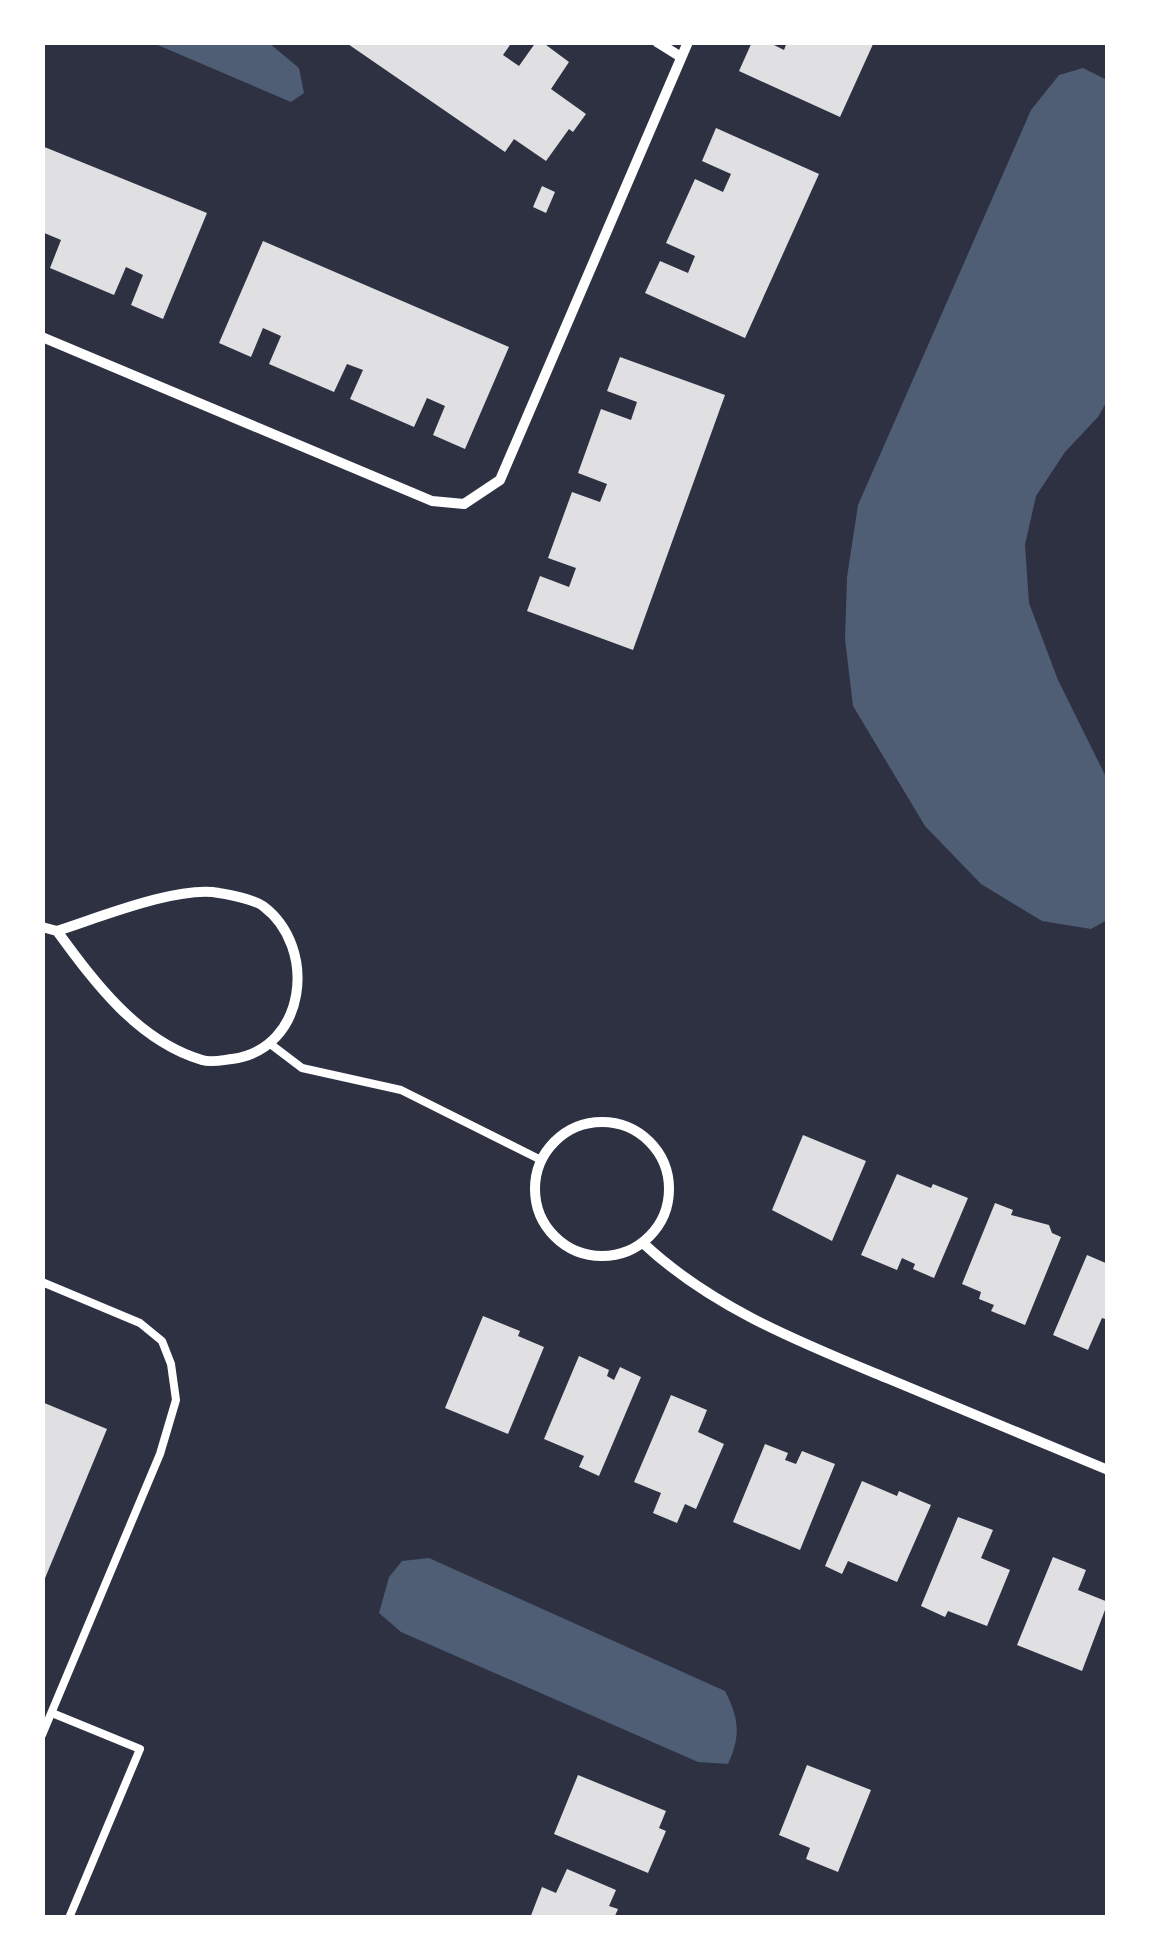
<svg xmlns="http://www.w3.org/2000/svg" width="1150" height="1960" font-family="Inter,sans-serif">
<style>
.water{fill:#4f5d75}
.building{fill:#e0e0e3}
.lines{fill:none;stroke-linecap:round;stroke-linejoin:round}
.service{stroke:#fff;stroke-width:8}
.minor{stroke:#fff;stroke-width:10}
</style>
<rect width="100%" height="100%" fill="#2d3142"/>
<g class="water">
<polygon points="153,43 269,43 299,68 304,93 291,102"/>
<polygon points="1083,68 1107,80 1107,401 1098,417 1065,452 1036,496 1025,545 1029,603 1058,680 1107,779 1107,920 1091,929 1042,921 981,884 925,826 853,706 845,639 847,577 858,505 1031,110 1059,75"/>
<path d="M429,1558L725,1691C739,1718 741,1736 728,1764L698,1762L401,1632L379,1613L389,1577L402,1561Z"/>
</g>
<g class="building">
<polygon points="345,42 512,42 503,55 519,66 536,42 542,42 569,62 551,89 586,114 573,132 569,129 546,161 514,139 505,152"/>
<polygon points="752,42 768,42 784,50 787,42 874,42 840,117 739,71"/>
<polygon points="716,128 819,174 745,338 645,293 660,261 688,273 695,256 666,243 695,179 723,192 731,174 702,161"/>
<polygon points="42,146 207,213 163,319 131,305 143,275 126,267 114,295 50,268 61,240 42,232"/>
<polygon points="542,186 555,192 546,213 533,207"/>
<polygon points="263,241 509,347 465,449 433,435 445,406 427,398 414,427 350,399 363,370 347,364 334,392 269,364 281,336 263,328 251,357 219,343"/>
<polygon points="620,357 725,395 633,650 527,611 540,576 569,587 576,568 548,558 572,492 600,502 607,484 578,473 601,409 631,420 637,402 607,391"/>
<polygon points="803,1135 866,1161 832,1241 772,1210"/>
<polygon points="897,1174 931,1188 933,1184 968,1198 934,1278 913,1269 915,1264 902,1258 897,1270 861,1255"/>
<polygon points="995,1203 1013,1210 1011,1215 1049,1225 1052,1233 1061,1237 1025,1325 991,1311 994,1305 979,1299 981,1292 962,1284"/>
<polygon points="1087,1255 1108,1264 1108,1320 1102,1318 1088,1350 1053,1335"/>
<polygon points="483,1316 520,1331 518,1336 544,1347 508,1434 445,1408"/>
<polygon points="579,1356 609,1370 607,1376 614,1380 620,1367 641,1377 599,1476 579,1467 584,1456 544,1439"/>
<polygon points="671,1395 707,1410 698,1432 724,1444 696,1509 685,1504 677,1523 653,1513 661,1493 634,1482"/>
<polygon points="42,1402 107,1429 43,1583 42,1583"/>
<polygon points="765,1444 788,1453 785,1460 796,1464 802,1451 835,1464 800,1550 733,1522"/>
<polygon points="862,1481 897,1496 899,1491 931,1505 897,1582 848,1561 842,1574 825,1566"/>
<polygon points="958,1517 993,1530 981,1558 1010,1570 987,1626 948,1611 945,1617 921,1606"/>
<polygon points="1053,1557 1086,1570 1078,1590 1108,1602 1082,1671 1017,1645"/>
<polygon points="807,1765 871,1790 838,1872 806,1859 810,1848 779,1835"/>
<polygon points="578,1775 666,1811 659,1828 666,1831 648,1873 554,1834"/>
<polygon points="567,1869 616,1890 609,1906 618,1909 614,1918 530,1918 542,1887 556,1893"/>
</g>
<g class="lines">
<g class="service">
<polyline points="269,1043 302,1068 401,1090 541,1160"/>
<polyline points="42,1282 140,1323 162,1341 171,1364 176,1400 160,1454 42,1735"/>
<polyline points="52,1713 140,1749 69,1918"/>
</g>
<g class="minor">
<polyline points="657,42 681,57"/>
<polyline points="42,337 432,501 464,504 500,480 688,42"/>
<path d="M42,927L57,931C98,918 179,885 219,893C231,895 253,899 263,906C318,947 307,1049 232,1059C223,1060 211,1063 202,1060C138,1041 95,983 57,931"/>
<circle cx="602" cy="1189" r="67"/>
<path d="M643,1243C712,1308 802,1343 889,1379C962,1410 1035,1440 1108,1470"/>
</g>
</g>
<rect width="1150" height="1960" fill="none" stroke="#ffffff" stroke-width="90"/>
</svg>
